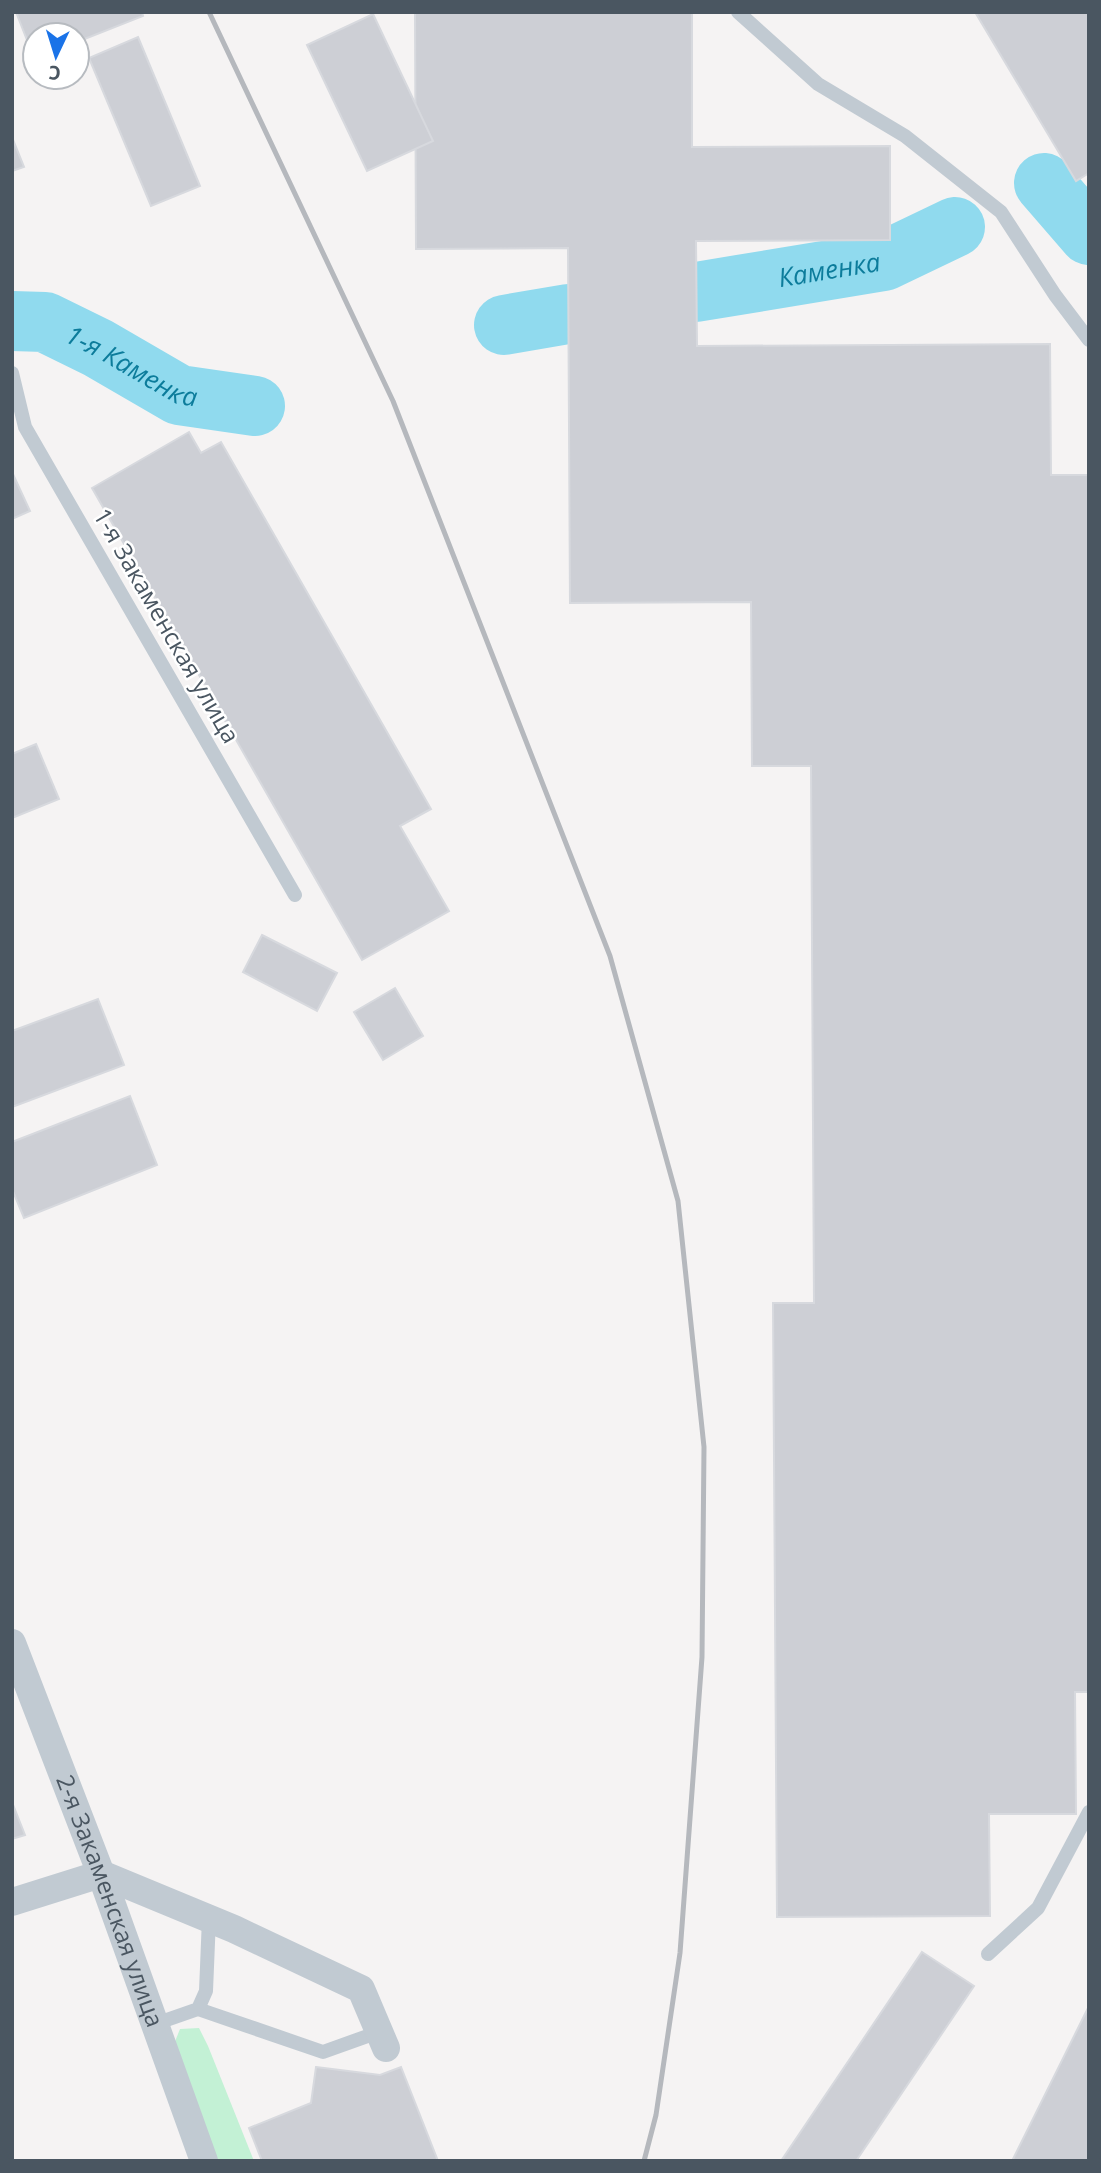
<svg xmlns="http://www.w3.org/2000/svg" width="1101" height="2173" font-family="'Open Sans',sans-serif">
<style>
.green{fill:#c3f1d5}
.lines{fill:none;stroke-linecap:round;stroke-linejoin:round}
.river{stroke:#90daee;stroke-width:60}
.building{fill:#cdcfd5;stroke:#d7d9de;stroke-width:2}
.lane{stroke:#c1cad2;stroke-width:14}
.street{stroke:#c1cad2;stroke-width:28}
.rail{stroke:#b5b8bd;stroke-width:5}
.labels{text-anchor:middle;stroke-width:5;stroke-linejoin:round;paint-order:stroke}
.street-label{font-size:24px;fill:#4a5661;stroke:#fff}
.water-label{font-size:26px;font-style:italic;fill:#0c7c9b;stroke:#fff}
</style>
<rect width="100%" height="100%" fill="#f5f3f3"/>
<polygon class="green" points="199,2028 208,2046 254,2161 218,2161 174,2044 180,2029"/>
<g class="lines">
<g class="river">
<polyline points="1044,183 1089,235"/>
<path id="s1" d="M696,292L884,261L955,227"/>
<path id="s2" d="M12,321L45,322L98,348L179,395L255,406"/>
<polyline points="504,325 568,314"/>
</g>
</g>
<g class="building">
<polygon points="16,12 142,12 143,16 77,42 77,35 35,35 34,58"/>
<polygon points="415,12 692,12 692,147 890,146 890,240 696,241 697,346 1050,344 1051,475 1089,475 1089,1692 1075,1692 1076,1814 989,1814 990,1916 777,1917 773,1303 814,1303 811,766 752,766 751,602 570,603 568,248 416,249"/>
<polygon points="975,12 1089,12 1089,173 1076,181"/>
<polygon points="373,14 433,141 367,171 307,45"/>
<polygon points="138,37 200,186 151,206 89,58"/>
<polygon points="12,137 24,167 12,171"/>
<polygon points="189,432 201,453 221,442 431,809 400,826 449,911 362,960 92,488"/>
<polygon points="12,472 30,511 12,519"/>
<polygon points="36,744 59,799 12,818 12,754"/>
<polygon points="262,935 337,973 317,1011 243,972"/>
<polygon points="395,988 423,1036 383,1060 354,1012"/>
<polygon points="98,999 124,1065 12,1107 12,1031"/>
<polygon points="130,1096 157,1165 24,1218 12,1189 12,1142"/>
<polygon points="12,1802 25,1835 12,1839"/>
<polygon points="922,1952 974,1986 856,2161 781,2161"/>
<polygon points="1089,2006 1089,2161 1012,2161"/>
<polygon points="316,2067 380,2075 401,2067 438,2161 262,2161 249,2128 311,2103"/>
</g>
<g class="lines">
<g class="lane">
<polyline points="738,12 818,84 905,136 1001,212 1055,295 1089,340"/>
<polyline points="12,373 25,427 295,895"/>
<polyline points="988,1954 1038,1908 1089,1812"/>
<polyline points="198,2009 323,2052 379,2032"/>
<polyline points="155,2024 198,2009 206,1991 209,1918"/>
</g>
<g class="street">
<path id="s3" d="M12,1643L101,1874L204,2161"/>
<polyline points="12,1902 101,1874 234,1929 361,1989 386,2048"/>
</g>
<polyline class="rail" points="209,12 393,401 610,956 678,1201 704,1447 702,1657 680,1953 656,2115 644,2161"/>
</g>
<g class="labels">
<g class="street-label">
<text transform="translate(166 626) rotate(60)" y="8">1-я Закаменская улица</text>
<text dy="8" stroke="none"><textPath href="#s3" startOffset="276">2-я Закаменская улица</textPath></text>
</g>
<g class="water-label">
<text dy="9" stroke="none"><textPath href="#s1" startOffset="135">Каменка</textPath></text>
<text dy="9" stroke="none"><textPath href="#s2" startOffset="131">1-я Каменка</textPath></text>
</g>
</g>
<rect width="1101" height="2173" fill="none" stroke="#4a5661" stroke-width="28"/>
<g transform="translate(56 56) rotate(184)"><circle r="33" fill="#ffffff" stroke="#b7bbc0" stroke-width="2"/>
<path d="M0-5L12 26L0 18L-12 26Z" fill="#1a73e8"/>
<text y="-10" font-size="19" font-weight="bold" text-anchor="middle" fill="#4a5661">С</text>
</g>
</svg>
